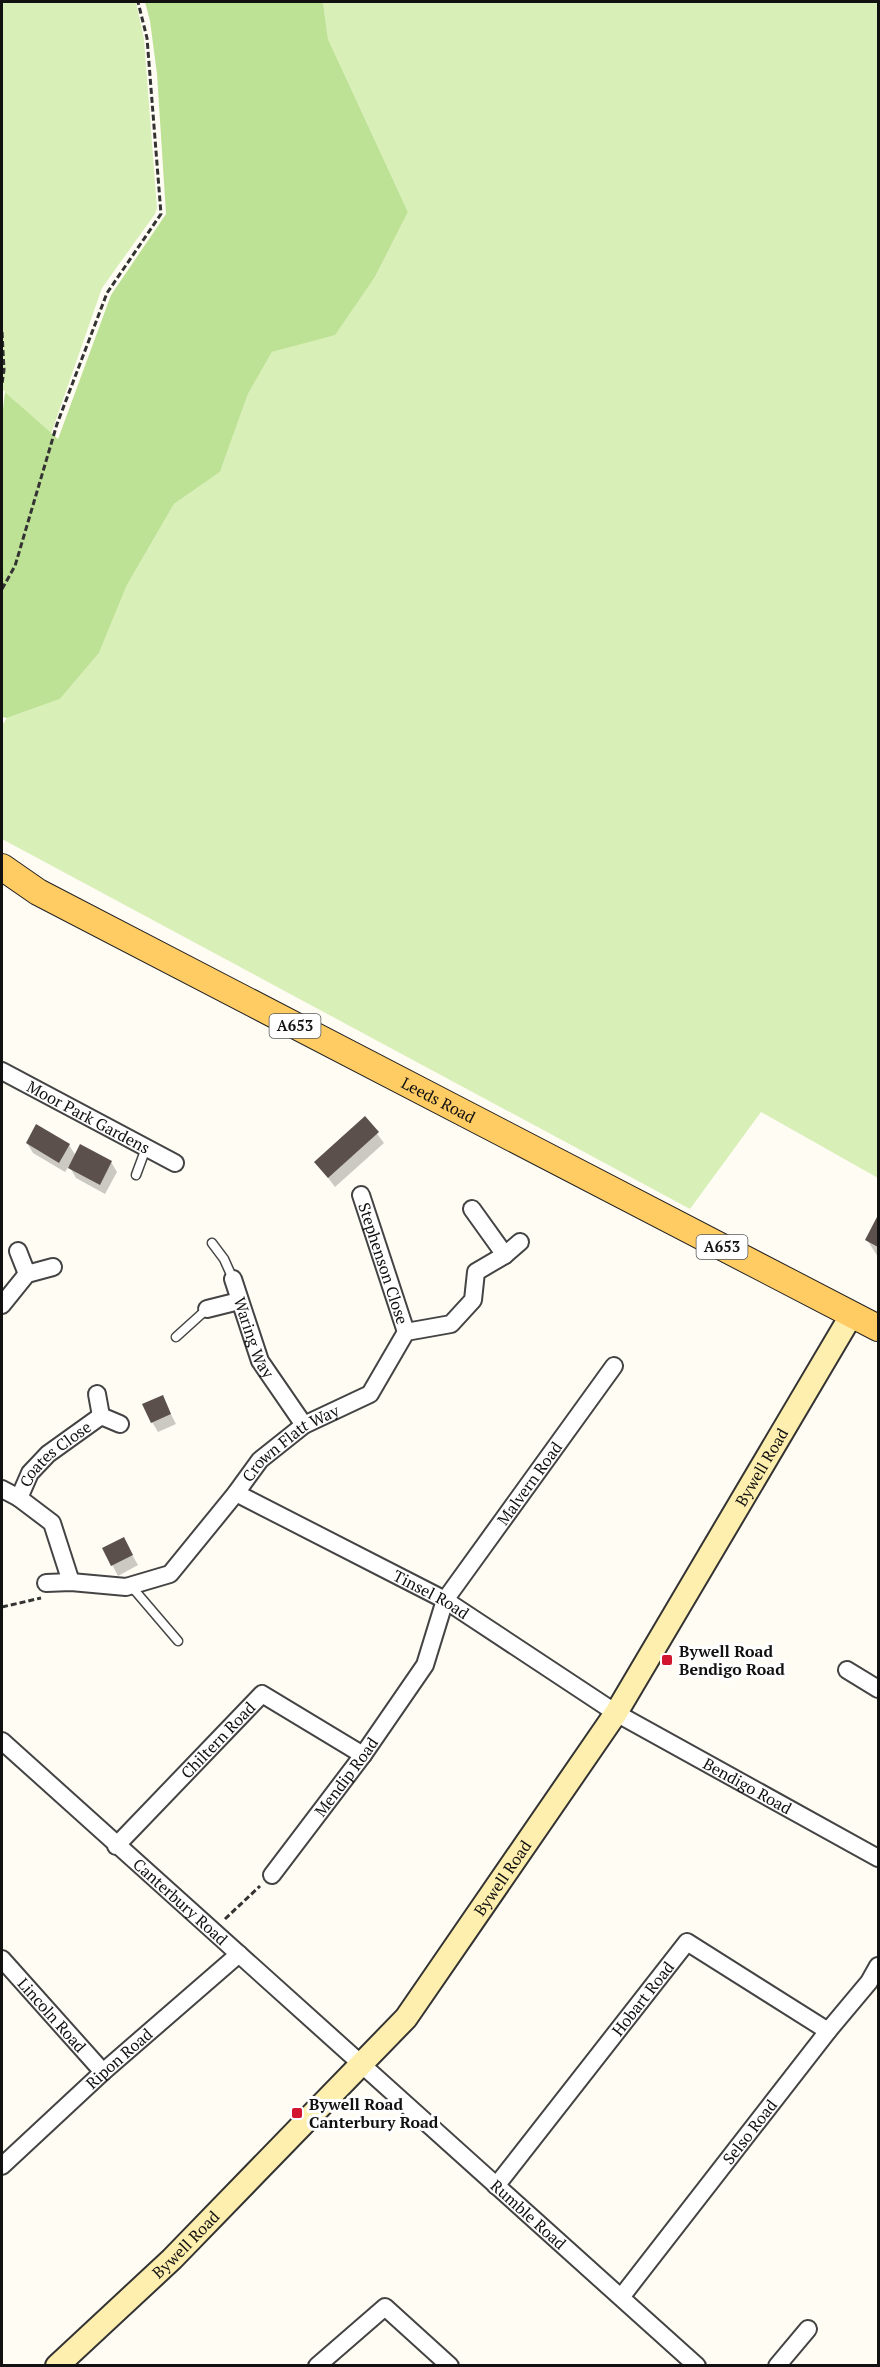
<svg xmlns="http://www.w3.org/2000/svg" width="880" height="2367" font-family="'PT Serif',serif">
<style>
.green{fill:#d9efb8}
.forest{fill:#bee295}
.shadow{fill:#0003}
.building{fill:#5b504b}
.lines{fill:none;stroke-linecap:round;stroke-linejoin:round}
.lane-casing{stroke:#444;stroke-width:11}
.street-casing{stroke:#444;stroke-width:20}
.secondary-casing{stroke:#333;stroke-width:26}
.primary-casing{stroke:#222;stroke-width:28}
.path{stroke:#333;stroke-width:3;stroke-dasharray:6 3;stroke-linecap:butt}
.lane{stroke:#fff;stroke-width:8}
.street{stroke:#fff;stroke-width:16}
.secondary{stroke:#ffefaf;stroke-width:22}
.primary{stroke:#ffcc64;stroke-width:26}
.poi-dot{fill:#d31630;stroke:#fff;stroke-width:2}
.labels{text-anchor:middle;stroke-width:6;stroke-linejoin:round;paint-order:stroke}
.shield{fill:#fff;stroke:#585858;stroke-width:1.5}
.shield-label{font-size:15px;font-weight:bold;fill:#111}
.street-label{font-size:16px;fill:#111;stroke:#fff}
.poi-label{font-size:16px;font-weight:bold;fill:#111;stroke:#fff;text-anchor:start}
</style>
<rect width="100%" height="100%" fill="#fffcf4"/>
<g class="green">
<polygon points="2,2 136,2 144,39 157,208 155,214 102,288 51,434 2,389"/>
<polygon points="323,2 878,2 878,1178 761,1112 690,1209 2,839 2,725 7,718 60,699 99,653 127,585 174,504 220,472 248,394 272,352 335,334 375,277 408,212 328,39"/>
</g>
<polygon class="forest" points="145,2 323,2 328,39 408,212 375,277 335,335 272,352 248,394 220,472 174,504 127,585 99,653 60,699 7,718 2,717 2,417 5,392 58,439 111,295 166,214 157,74 150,21"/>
<g class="shadow">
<polygon points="365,1118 384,1143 335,1187 316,1162"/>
<polygon points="27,1143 69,1145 76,1156 111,1162 117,1172 105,1194 76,1178 69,1166 65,1172 33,1153"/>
<polygon points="878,1218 878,1257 867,1240"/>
<polygon points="162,1397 176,1424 158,1432 152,1422"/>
<polygon points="123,1539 138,1565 118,1576 104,1549"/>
</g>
<g class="building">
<polygon points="365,1116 379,1132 328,1178 314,1162"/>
<polygon points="36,1124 70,1144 59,1163 26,1143"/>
<polygon points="80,1144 112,1161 100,1185 68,1168"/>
<polygon points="878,1215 878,1247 865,1240"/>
<polygon points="163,1395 171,1414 151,1423 142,1404"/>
<polygon points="124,1537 133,1555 111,1566 102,1548"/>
</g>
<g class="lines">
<g class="lane-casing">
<g id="lane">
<polyline points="136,1175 146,1148"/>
<polyline points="212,1243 224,1259 233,1279"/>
<polyline points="176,1337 207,1309"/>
<polyline points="131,1586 178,1641"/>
</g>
</g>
<g class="street-casing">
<g id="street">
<path id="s1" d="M2,1071L175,1163"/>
<path id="s2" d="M361,1195L406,1332"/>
<polyline points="472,1209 505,1255"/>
<polyline points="18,1251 27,1274"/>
<path id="s3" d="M233,1279L260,1361L304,1425"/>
<polyline points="2,1305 27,1274 53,1267"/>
<polyline points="207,1309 239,1301"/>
<polyline points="97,1394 101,1416"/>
<polyline points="2,1489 19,1498"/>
<path id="s4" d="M236,1493L445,1600L616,1713L878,1858"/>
<path id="s5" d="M71,1582L52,1523L19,1498L30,1473L48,1454L101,1416L120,1424"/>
<path id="s6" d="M46,1583L71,1582L126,1587L170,1574L236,1493L260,1460L304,1425L370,1394L406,1332L451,1324L473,1300L476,1272L505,1255L520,1242"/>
<polyline points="847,1670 878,1689"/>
<path id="s7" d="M2,1741L697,2366"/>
<path id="s8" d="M116,1846L262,1694L363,1755"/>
<path id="s9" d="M272,1875L363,1755L425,1665L445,1600L614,1366"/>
<path id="s10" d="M2,1959L103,2072"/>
<path id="s11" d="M2,2166L103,2072L239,1954"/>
<path id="s12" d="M496,2186L687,1942L828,2031"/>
<path id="s13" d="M622,2296L828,2031L869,1982L878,1966"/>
<polyline points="317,2366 385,2307 450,2366"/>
<polyline points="777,2366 808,2329"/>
</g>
</g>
<g class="secondary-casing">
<g id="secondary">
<path id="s14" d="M57,2366L172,2259L406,2018L616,1713L852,1314"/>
</g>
</g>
<g class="primary-casing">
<g id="primary">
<path id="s15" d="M2,867L38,892L878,1328"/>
</g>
</g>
<g class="path">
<polyline points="2,332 4,370 2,384"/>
<polyline points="2,589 15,566 57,424 107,293 161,214 147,38 138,2"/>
<polyline points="2,1607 41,1598"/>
<polyline points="225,1919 260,1886"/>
</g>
<use href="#lane" class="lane"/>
<use href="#street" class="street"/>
<use href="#secondary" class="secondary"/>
<use href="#primary" class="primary"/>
</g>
<g class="poi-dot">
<rect x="661" y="1654" width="12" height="12" rx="3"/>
<rect x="291" y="2107" width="12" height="12" rx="3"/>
</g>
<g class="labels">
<g class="shield">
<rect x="269.5" y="1014" width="51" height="24" rx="4.5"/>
<rect x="696.5" y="1235" width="51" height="24" rx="4.5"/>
</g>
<g class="shield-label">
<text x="295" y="1031">A653</text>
<text x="722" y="1252">A653</text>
</g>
<g class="street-label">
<text dy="6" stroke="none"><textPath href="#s15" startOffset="495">Leeds Road</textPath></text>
<text dy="6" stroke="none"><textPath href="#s1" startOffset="98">Moor Park Gardens</textPath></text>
<text dy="6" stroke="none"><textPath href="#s2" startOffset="72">Stephenson Close</textPath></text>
<text dy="6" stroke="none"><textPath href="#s3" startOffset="62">Waring Way</textPath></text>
<text dy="6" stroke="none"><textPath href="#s6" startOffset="306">Crown Flatt Way</textPath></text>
<text dy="6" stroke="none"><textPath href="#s5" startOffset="162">Coates Close</textPath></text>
<text dy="6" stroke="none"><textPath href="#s14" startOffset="1149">Bywell Road</textPath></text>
<text dy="6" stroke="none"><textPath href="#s9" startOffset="472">Malvern Road</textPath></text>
<text dy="6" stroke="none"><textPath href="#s4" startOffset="220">Tinsel Road</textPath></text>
<text dy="6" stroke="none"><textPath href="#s8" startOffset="147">Chiltern Road</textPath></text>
<text dy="6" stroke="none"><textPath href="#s9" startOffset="123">Mendip Road</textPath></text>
<text dy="6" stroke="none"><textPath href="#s4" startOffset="590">Bendigo Road</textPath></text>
<text dy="6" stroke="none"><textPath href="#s14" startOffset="663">Bywell Road</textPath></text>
<text dy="6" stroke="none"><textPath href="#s7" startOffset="240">Canterbury Road</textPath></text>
<text dy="6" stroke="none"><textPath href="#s12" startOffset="238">Hobart Road</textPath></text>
<text dy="6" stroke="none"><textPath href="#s10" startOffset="75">Lincoln Road</textPath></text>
<text dy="6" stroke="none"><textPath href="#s11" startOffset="159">Ripon Road</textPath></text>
<text dy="6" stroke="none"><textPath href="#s13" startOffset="208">Selso Road</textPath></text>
<text dy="6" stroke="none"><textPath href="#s7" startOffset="708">Rumble Road</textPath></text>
<text dy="6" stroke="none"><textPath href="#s14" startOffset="177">Bywell Road</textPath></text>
</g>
<g class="poi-label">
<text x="679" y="1657">Bywell Road<tspan x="679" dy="18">Bendigo Road</tspan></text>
<text x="309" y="2110">Bywell Road<tspan x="309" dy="18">Canterbury Road</tspan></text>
</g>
</g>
<rect width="880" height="2367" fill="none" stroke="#111111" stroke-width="6"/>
</svg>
